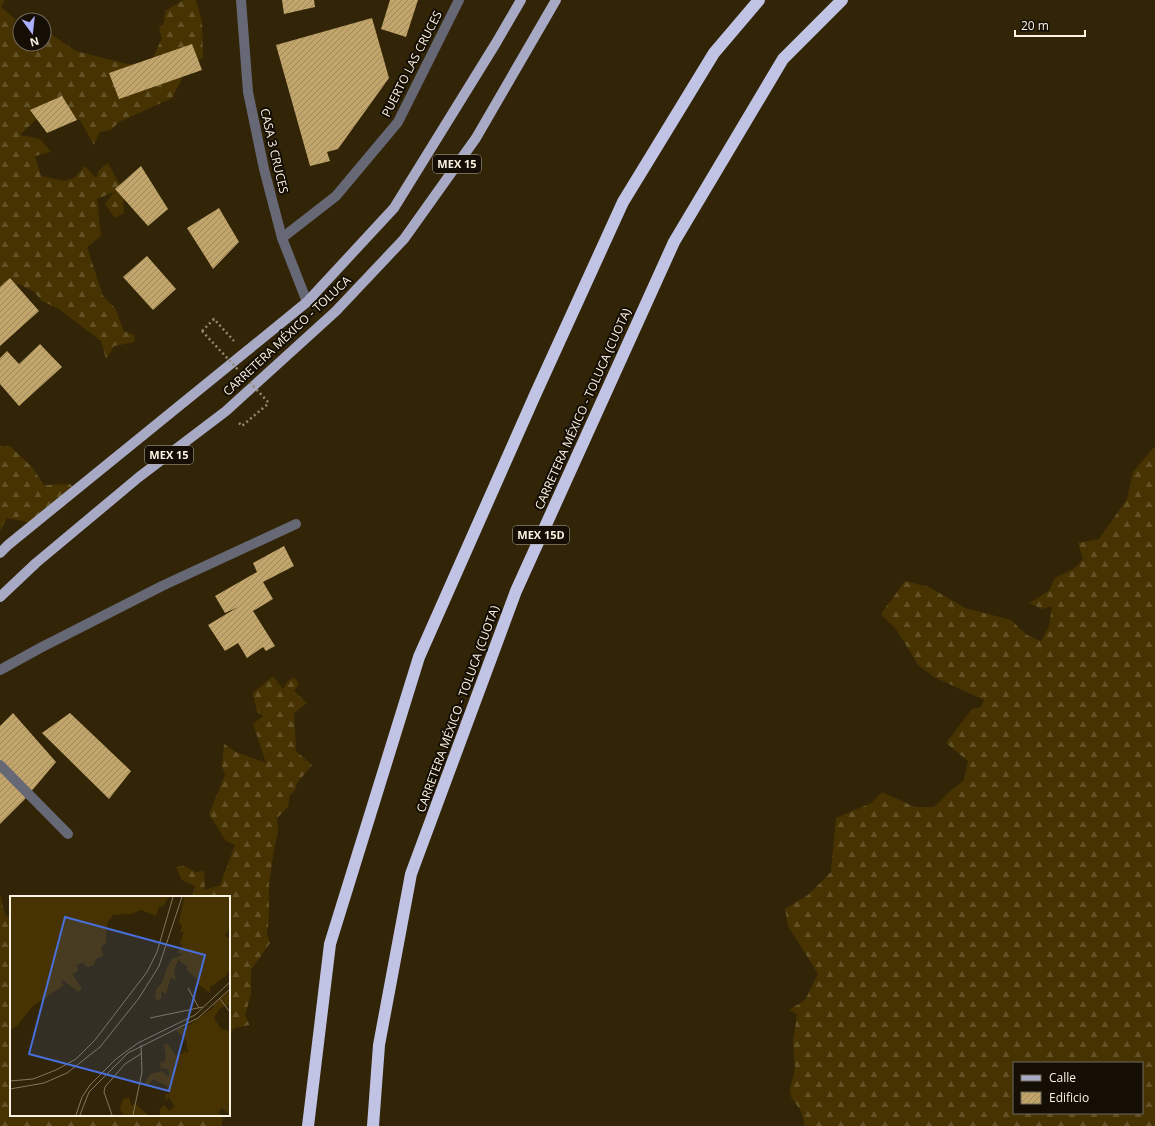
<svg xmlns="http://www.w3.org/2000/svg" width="1155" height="1126" font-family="'Open Sans',sans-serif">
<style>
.forest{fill:url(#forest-firs);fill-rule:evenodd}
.building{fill:url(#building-hatch)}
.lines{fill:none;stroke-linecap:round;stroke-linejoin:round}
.path{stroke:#948972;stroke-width:2.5;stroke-dasharray:2 3;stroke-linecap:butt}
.lane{stroke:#666875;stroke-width:10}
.street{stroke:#666875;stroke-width:10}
.primary{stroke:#a7a9c5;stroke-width:10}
.highway{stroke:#c0c3e4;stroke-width:12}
.path-bridge{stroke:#948972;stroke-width:2.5;stroke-dasharray:2 3;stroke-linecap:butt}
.labels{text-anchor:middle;stroke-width:4;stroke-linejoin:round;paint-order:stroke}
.shield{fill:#140e04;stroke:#b6ae9f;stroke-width:1}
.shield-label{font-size:11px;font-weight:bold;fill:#fbf2e2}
.street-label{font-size:12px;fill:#fbf2e2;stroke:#140e04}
.inset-road{fill:none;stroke:#82765f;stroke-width:1}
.view{fill:#496fda;fill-opacity:0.15;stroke:#496fda;stroke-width:2}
.inset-edge{fill:none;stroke:#fbf2e2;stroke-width:2}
</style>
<defs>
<pattern id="forest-firs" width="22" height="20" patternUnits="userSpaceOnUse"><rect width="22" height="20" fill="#473302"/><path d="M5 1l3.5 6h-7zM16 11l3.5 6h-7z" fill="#625127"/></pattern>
<pattern id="building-hatch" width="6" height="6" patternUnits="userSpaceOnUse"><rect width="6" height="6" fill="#c2a56a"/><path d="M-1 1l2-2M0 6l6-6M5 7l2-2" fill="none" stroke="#9e895f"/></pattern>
</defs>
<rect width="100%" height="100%" fill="#312407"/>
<g class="forest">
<polygon points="0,0 5,0 1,7 15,19 12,30 20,32 20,44 30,44 35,52 41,50 49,33 76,51 127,64 150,64 162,38 159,29 164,23 165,11 183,0 196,0 202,22 203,58 189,65 172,98 119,122 111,130 100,132 94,145 80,120 42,114 20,135 40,139 51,152 35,156 41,176 64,181 74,178 85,166 96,178 99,170 108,163 123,191 124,213 115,218 105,204 114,192 97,199 101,236 87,247 103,296 115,308 124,331 134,335 135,342 114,346 106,359 101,341 59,309 42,301 33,291 19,284 0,291"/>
<polygon points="0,445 4,447 10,446 32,467 44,485 70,484 76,489 64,507 33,523 7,518 0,531"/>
<path d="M1155,446V1126H805L801,1111L791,1097L790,1089L795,1069L793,1042L797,1014L789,1010L805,1000L818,974L788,926L785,909L808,895L831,872L836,818L871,803L882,792L915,807H934L949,792L964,780L968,761L946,743L972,709L981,707L984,700L934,677L919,666L896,629L881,614L905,581L929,587L965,608L1011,620L1027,635L1041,641L1049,626L1052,606L1042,609L1029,603L1049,591L1055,578L1075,568L1083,559L1078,543L1099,539L1127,499L1133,472ZM1014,1063H1142V1113H1014Z"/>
<polygon points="273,676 283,689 287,682 294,677 299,684 294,691 307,703 294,713 296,751 312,765 297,783 295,790 290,795 288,807 277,818 278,832 274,849 269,884 269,917 267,934 270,943 251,970 251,995 245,1015 250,1025 234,1028 229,1036 229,897 192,897 195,886 182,880 176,867 185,866 195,872 204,871 205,890 220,885 235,845 226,841 209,814 225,775 222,766 224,744 236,752 266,763 253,724 263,716 257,712 253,693"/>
<polygon points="0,894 5,915 11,919 11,1115 223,1115 222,1124 221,1126 0,1126"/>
</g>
<g class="building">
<polygon points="282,0 314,0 315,7 284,14"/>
<polygon points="390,0 418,0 406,37 381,29"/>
<polygon points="372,18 389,78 338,149 327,152 330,161 310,166 276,45"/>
<polygon points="192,44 202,70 119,99 109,73"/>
<polygon points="62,96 77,120 47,133 30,110"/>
<polygon points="141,166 168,209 148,226 115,189"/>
<polygon points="219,208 239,242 213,269 187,228"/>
<polygon points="147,256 176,289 153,310 123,277"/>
<polygon points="10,278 39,311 0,346 0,287"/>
<polygon points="40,344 62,367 19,406 0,384 0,358 7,351 19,364"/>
<polygon points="284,546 294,566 263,582 273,599 253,611 275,646 266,651 263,647 247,658 238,643 225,651 208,625 238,607 225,613 215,596 257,572 253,563"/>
<polygon points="13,713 56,762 24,800 0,824 0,726"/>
<polygon points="70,713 131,771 109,799 42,733"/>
</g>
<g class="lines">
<g class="path">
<polyline points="202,331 214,319 234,341"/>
<polyline points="239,423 242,426 269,403"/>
</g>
<g class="lane">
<polyline points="0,670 42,647 162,586 296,524"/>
<polyline points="0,765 68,834"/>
</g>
<g class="street">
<polyline points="241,0 248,92 264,169 282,238 307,302"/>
<polyline points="282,238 336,196 398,122 459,0"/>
</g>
<g class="primary">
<polyline points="0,553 8,545 307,302 394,208 496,43 521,0"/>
<polyline points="0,597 36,563 139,477 226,411 336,311 404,239 476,138 556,0"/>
</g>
<g class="highway">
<polyline points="308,1126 330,944 419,657 535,395 623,202 714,53 759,0"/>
<polyline points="373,1126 379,1045 411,874 516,591 674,242 783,59 842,0"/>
</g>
<polyline class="path-bridge" points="202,331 269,403"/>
</g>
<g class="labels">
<g class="shield">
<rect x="433" y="155" width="48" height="18" rx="3"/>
<rect x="145" y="446" width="48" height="18" rx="3"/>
<rect x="513" y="526" width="56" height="18" rx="3"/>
</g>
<g class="shield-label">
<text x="457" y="168">MEX 15</text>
<text x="169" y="459">MEX 15</text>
<text x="541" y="539">MEX 15D</text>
</g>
<g class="street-label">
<text transform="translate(412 64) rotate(-63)" y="4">PUERTO LAS CRUCES</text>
<text transform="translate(274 151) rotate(77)" y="4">CASA 3 CRUCES</text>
<text transform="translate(287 336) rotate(-43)" y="4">CARRETERA MÉXICO - TOLUCA</text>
<text transform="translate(583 409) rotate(-66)" y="4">CARRETERA MÉXICO - TOLUCA (CUOTA)</text>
<text transform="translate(458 709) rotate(-70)" y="4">CARRETERA MÉXICO - TOLUCA (CUOTA)</text>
</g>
</g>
<g transform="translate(10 896)">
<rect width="220" height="220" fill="#312407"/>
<path d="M0,1H159L153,10L149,11L146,20L131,14L121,18L103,19L97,27L96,47L91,51L93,60L86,63L84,69L78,71L72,67L67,69L68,75L62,78L72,92L68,96L53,84L51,87L54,89L23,110L7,130L0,134ZM174,1H220V31L215,40L220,43V73L216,80L200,91V97L189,89L188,84L177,74V70L168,64L164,75L166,85L161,81L156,98L151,95V103L148,104L145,103L146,93L152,87L157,72L162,63L173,58L167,57L172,49L170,46L174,36L170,37L172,30L169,27ZM220,94V109L210,112L204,122L211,133L220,135V219L212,212L208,217L213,219H150L149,215L154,209L160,215L164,210L159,201L156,205L155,198H159L158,191L143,183L139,189H135V186L141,178L152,175L157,180L160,178L158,175L159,173L151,172L150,168L152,165L153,168L156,162L154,149L158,148L166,160L174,157L172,154L178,157L176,144L166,134L172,131L175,132L204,111L203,109ZM119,201L121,209L126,208L138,219H114L110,214L111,208L113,203Z" fill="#473302"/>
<path class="inset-road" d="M178,92L189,112M210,103L220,116M140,122L193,111M0,185L23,183L46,174L66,163L85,144L137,76L147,56L163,1M0,193L34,187L57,177L90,151L129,102L149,70L172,1M66,219L72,201L80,189L106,163L128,147L185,119L220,86M70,219L79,196L118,157L188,122L220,93M102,219L94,196L95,191L115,168L132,157M123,219L132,176L131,149"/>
<path class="view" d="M55,21L195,59L159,195L19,158Z"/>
<rect width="220" height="220" class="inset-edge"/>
</g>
<rect x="1013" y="1062" width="130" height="52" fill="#140e04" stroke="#70695d"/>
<rect x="1021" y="1075" width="20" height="6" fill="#a7a9c5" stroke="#70695d"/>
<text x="1049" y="1082" font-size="12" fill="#fbf2e2">Calle</text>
<rect x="1021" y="1092" width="20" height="12" fill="url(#building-hatch)" stroke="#70695d"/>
<text x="1049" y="1102" font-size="12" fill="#fbf2e2">Edificio</text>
<g transform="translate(32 32) rotate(165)"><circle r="19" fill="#140e04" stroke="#70695d"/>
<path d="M0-3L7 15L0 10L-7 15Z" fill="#acaffb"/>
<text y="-6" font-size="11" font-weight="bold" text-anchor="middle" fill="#fbf2e2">N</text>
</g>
<path d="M1015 30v6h70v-6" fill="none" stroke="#fbf2e2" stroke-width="2"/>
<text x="1021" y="30" font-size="12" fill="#fbf2e2" stroke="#140e04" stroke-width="3" paint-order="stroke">20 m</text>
</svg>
